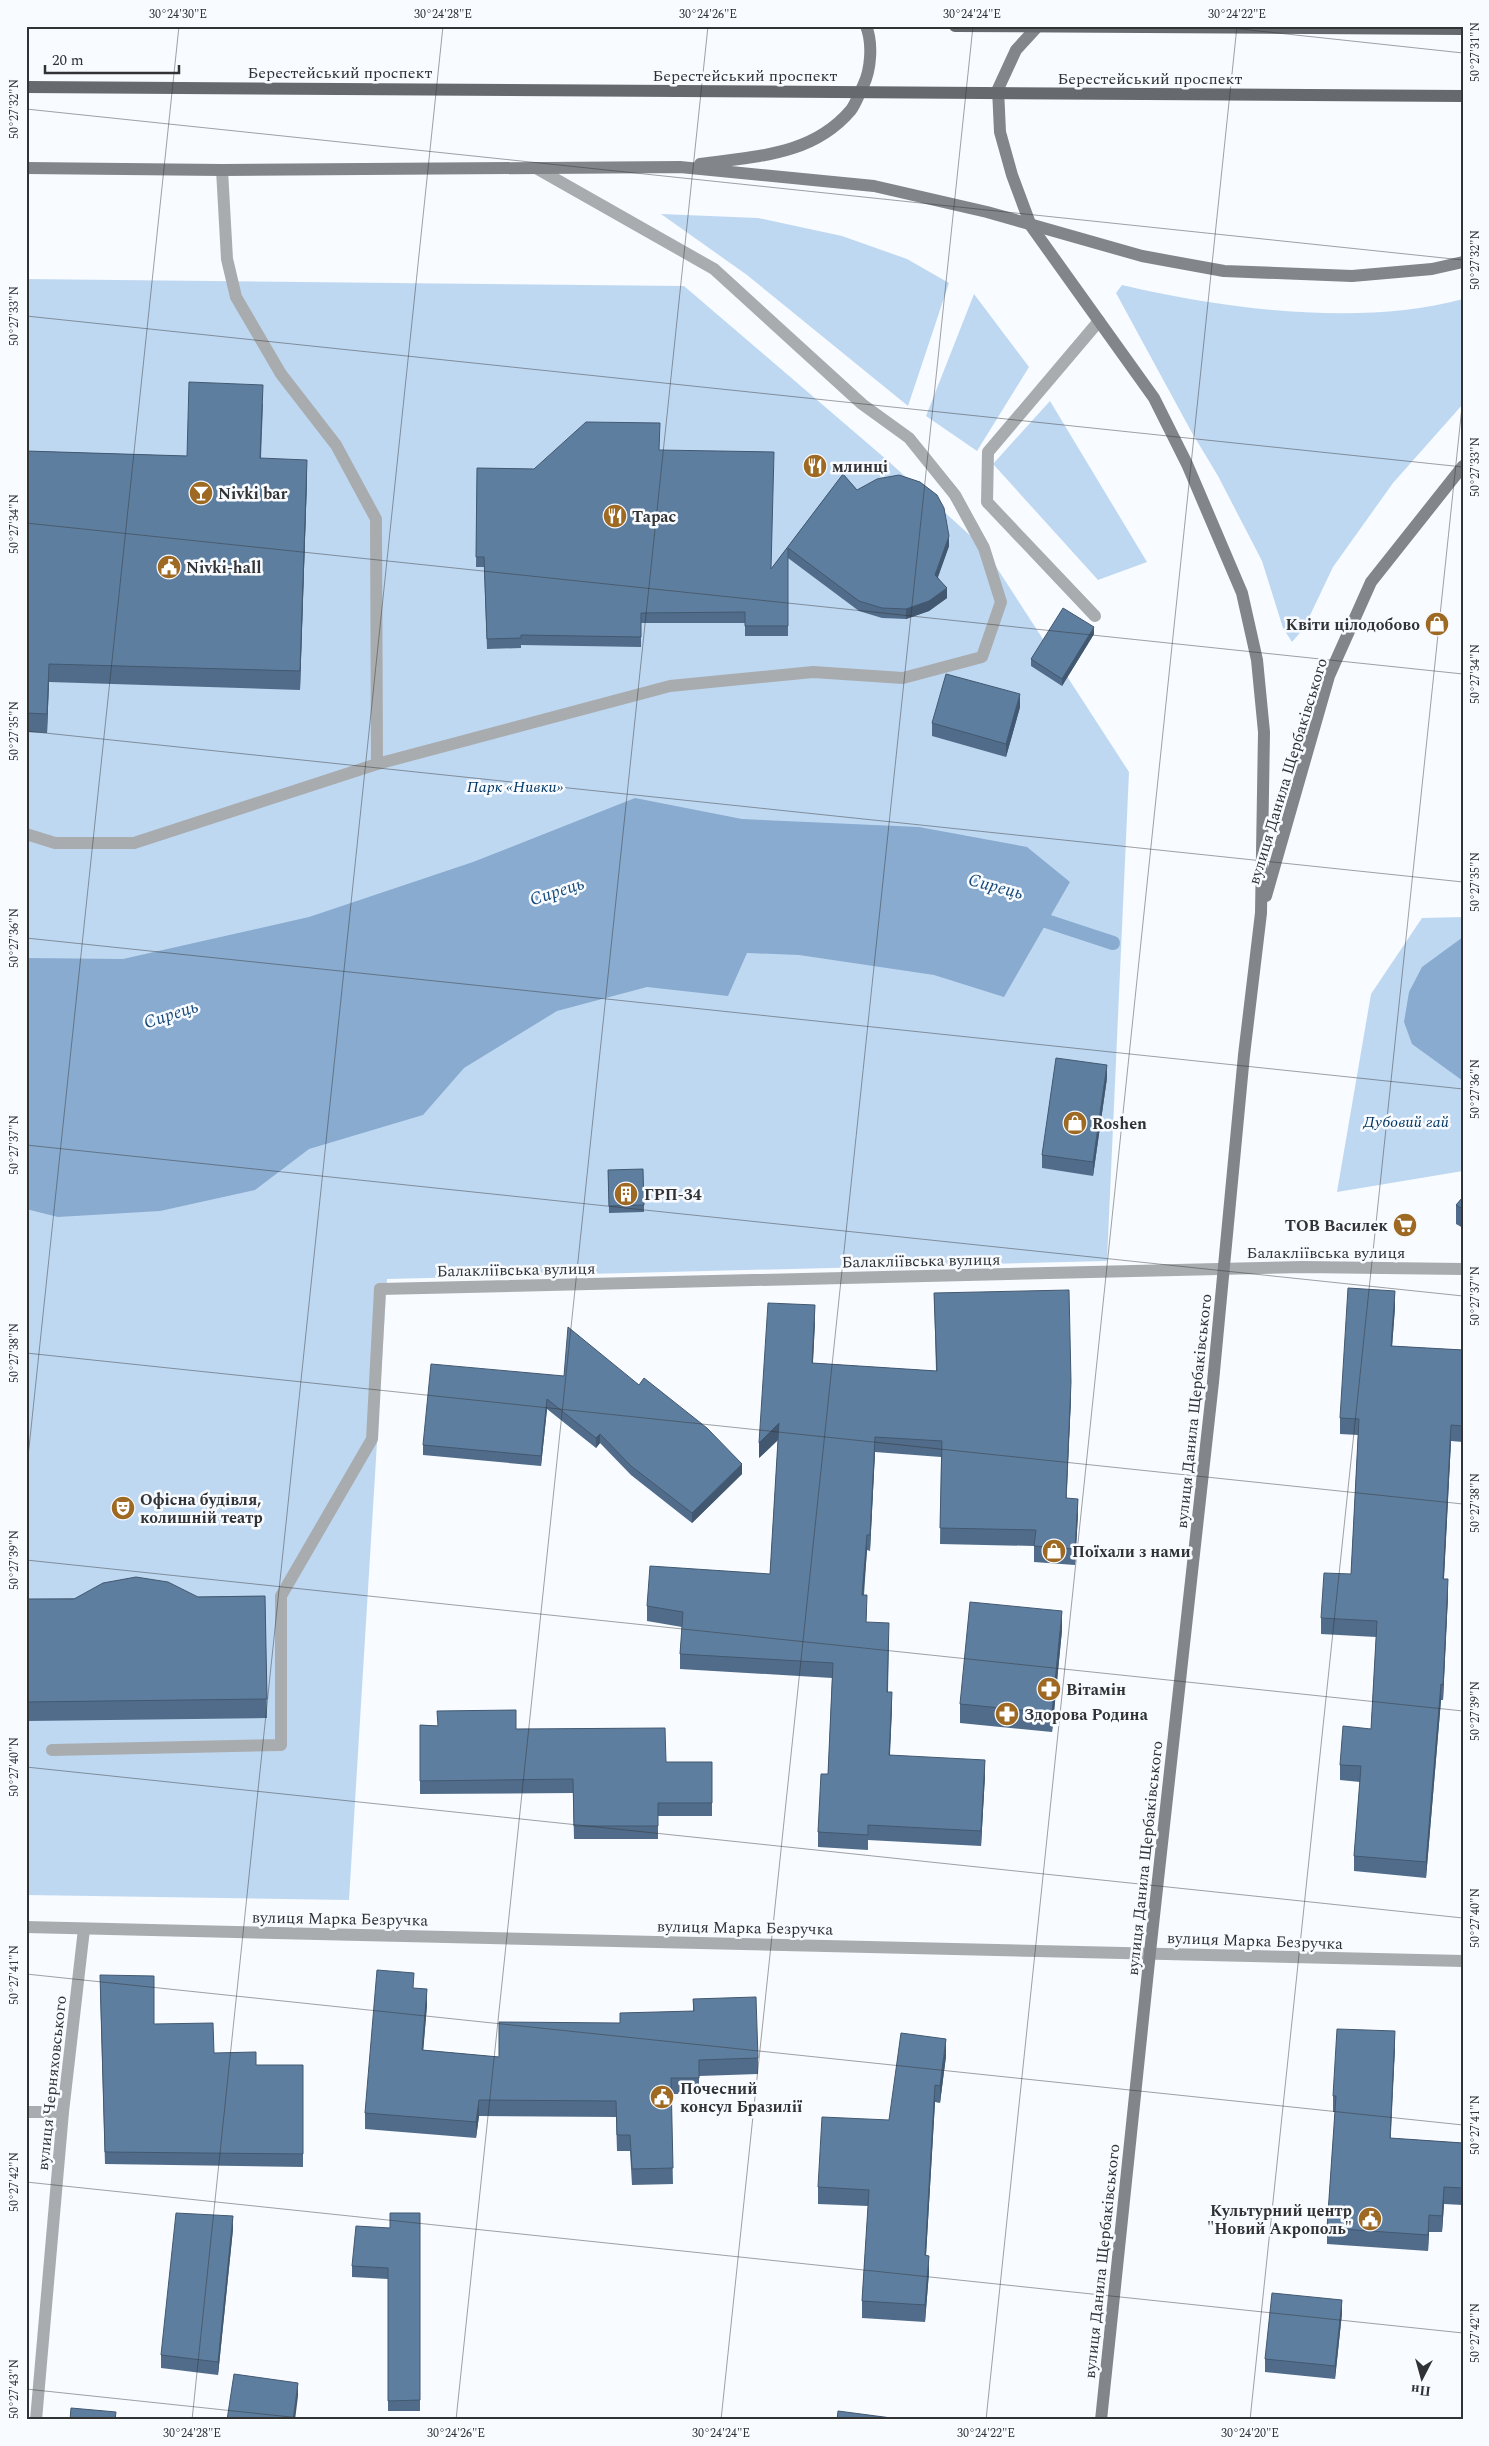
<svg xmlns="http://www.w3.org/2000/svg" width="1489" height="2446" font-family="Spectral,serif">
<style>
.green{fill:#bfd8f2}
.water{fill:#89abcf}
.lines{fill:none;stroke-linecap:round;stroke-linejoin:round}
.stream{stroke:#89abcf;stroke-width:14}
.lane{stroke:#a9acae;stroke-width:12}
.street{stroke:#a9acae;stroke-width:12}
.secondary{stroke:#828589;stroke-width:12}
.primary-bridge{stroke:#666a6e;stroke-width:12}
.wall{fill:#516c8a}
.shaded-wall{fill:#425870}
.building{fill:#5e7ea0;stroke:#425870}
.ticks{fill:none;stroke:#303234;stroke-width:1;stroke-opacity:0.45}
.labels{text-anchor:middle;stroke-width:5;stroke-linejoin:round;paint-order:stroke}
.street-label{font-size:16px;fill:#303234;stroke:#f8fbff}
.poi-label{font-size:16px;font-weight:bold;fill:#303234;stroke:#f8fbff;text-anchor:start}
.park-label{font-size:16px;font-style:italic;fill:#003663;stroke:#f8fbff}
.water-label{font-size:18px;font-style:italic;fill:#174a78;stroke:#f8fbff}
.neatline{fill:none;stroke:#303234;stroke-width:2}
.ticks-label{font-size:12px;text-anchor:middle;fill:#303234}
</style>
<rect width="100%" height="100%" fill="#f8fbff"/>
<g class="green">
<polygon points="661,214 758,218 842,236 907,259 949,283 908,406 747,275"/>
<polygon points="26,279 684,286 887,460 984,548 1129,772 1107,1261 387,1279 349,1900 26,1895"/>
<path d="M1122,285C1224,309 1360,327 1463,299V404L1393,483L1333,567L1304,628L1292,642L1283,628L1262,561L1218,476L1191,431L1116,293Z"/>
<polygon points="974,294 1029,367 977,451 926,416"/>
<polygon points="1050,401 1147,562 1098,580 993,464"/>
<polygon points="1463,917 1463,1171 1337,1192 1371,994 1422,918"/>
</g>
<g class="water">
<polygon points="635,798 742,819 919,827 1027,847 1070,882 1004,997 934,975 799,955 747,953 728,996 647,987 557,1011 464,1068 423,1115 309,1149 255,1190 160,1211 58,1217 26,1209 26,958 123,959 309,917 473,862"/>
<polygon points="1463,937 1463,1081 1412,1044 1404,1022 1409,992 1422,967"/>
</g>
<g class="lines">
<polyline class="stream" points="1031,916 1113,943"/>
<g class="lane">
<polyline points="222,170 227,259 236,297 281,374 336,445 376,519 377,764"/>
<polyline points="1095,616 987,502 988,452 1099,321"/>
<polyline points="26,834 55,843 134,843 377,764 670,686 813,672 903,678 982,657 1001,602 984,548 955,495 909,438 862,404 714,269 536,168"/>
<polyline points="52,1750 281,1745 281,1596 372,1439 380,1289"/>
<polyline points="26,2112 63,2112"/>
</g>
<g class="street">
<polyline points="380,1289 1302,1267 1463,1269"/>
<polyline points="26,1927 1463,1961"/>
<polyline points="36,2420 63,2112 84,1929"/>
</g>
<g class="secondary">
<polyline points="1038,26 1016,50 998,89 1000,132 1012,175 1031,226 1154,398 1187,464 1242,593 1257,660 1264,732 1261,913 1244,1055 1213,1382 1150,1952 1101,2420"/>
<path d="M700,164C756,156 812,156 851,110C856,103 859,94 863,86C871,70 873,43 866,26"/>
<polyline points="26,168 222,170 680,167 874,186 987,212 1142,256 1224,271 1352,276 1432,269 1463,262"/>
<polyline points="1266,896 1329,676 1371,582 1463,466"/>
</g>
<g class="primary-bridge">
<polyline points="955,26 1463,29"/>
<polyline points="26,87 1463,96"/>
</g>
</g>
<g class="wall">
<polygon points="263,403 261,458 307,479 300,690 49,682 47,733 26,732 26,451 187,456"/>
<polygon points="659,450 771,569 843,474 857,490 949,546 938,577 947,598 929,611 906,619 882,618 859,611 788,558 788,636 745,636 745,623 641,623 641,647 521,645 521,648 487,649 484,567 476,567 477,468 534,469"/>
<polygon points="1094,634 1062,686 1031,666 1031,659"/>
<polygon points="1020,707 1006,757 932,736 932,723"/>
<polygon points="1107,1078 1093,1176 1042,1168 1042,1155"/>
<polygon points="608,1170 644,1205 644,1212 609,1213"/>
<polygon points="1463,1197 1463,1228 1456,1224 1456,1205"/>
<polygon points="934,1293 1071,1398 1066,1498 1078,1514 1075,1565 1034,1562 1034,1546 940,1544 941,1457 875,1452 870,1551 867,1550 864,1595 867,1611 866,1622 889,1638 888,1692 892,1707 890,1755 985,1775 981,1846 868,1840 868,1850 818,1847 818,1832 828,1774 832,1678 680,1669 680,1654 682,1627 647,1621 647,1606 770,1574 778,1440 759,1458 815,1321 813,1363 936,1371"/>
<polygon points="1395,1307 1392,1346 1463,1350 1463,1442 1451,1441 1444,1579 1448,1595 1443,1700 1441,1700 1426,1878 1354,1871 1354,1856 1360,1782 1340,1780 1340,1765 1371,1729 1376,1637 1321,1634 1321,1618 1351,1574 1358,1435 1340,1434 1340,1418"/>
<polygon points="564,1376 742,1474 692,1523 631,1475 600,1443 596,1448 547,1409 541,1466 423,1455 423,1445"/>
<polygon points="265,1596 267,1718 26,1721 26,1599"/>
<polygon points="1062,1630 1052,1732 960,1723 960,1704"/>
<polygon points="420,1725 516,1729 666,1762 712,1762 712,1816 658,1816 658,1839 574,1839 573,1793 420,1794"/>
<polygon points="100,1987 154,2024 214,2053 256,2065 303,2065 303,2167 105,2164"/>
<polygon points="414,1988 427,2005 423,2050 499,2057 620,2023 693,2011 693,1999 758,2058 758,2074 699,2076 699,2094 671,2094 673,2184 632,2185 630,2151 617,2151 616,2117 479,2116 476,2138 365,2129 365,2113"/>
<polygon points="1395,2047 1390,2138 1463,2143 1463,2205 1444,2204 1442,2232 1429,2232 1428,2251 1327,2244 1327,2228 1335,2112 1333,2112 1333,2096"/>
<polygon points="946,2056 940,2103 935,2102 926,2255 929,2272 925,2322 862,2318 862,2301 868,2206 818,2204 818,2187 889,2120"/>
<polygon points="420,2213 420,2411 388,2411 388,2279 352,2277 352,2266 390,2228"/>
<polygon points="233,2229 218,2375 161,2368 161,2355"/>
<polygon points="1342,2313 1335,2379 1265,2372 1265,2359"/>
</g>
<g class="shaded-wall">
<polygon points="307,460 307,479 300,690 300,671"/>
<polygon points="949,536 949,546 935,585 935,575"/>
<polygon points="947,588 947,598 929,611 906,619 906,609"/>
<polygon points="1094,627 1094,634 1062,686 1062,679"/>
<polygon points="49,664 49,682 47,733 47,714"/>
<polygon points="1020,694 1020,707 1006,757 1006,744"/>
<polygon points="1107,1065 1107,1078 1093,1176 1093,1162"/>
<polygon points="1395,1291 1395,1307 1391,1361 1391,1346"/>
<polygon points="815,1305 815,1321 812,1378 812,1363"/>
<polygon points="1071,1382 1071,1398 1066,1513 1066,1498"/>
<polygon points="547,1399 547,1409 541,1466 541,1456"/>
<polygon points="779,1423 779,1439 759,1458 759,1443"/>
<polygon points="1451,1425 1451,1441 1443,1595 1443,1579"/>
<polygon points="600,1434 600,1443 596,1448 596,1438"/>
<polygon points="875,1437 875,1452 870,1551 870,1535"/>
<polygon points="742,1464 742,1474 692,1523 692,1513"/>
<polygon points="1078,1499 1078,1514 1075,1565 1075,1549"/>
<polygon points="867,1535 867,1550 862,1610 862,1595"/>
<polygon points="1448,1579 1448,1595 1443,1700 1443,1685"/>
<polygon points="1062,1611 1062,1630 1052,1732 1052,1713"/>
<polygon points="1441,1684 1441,1700 1426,1878 1426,1862"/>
<polygon points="892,1692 892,1707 889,1770 889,1755"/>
<polygon points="985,1760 985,1775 981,1846 981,1831"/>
<polygon points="427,1989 427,2005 422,2066 422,2050"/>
<polygon points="1395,2031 1395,2047 1390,2154 1390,2138"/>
<polygon points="946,2039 946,2056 940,2103 940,2086"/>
<polygon points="935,2085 935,2102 925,2272 925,2255"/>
<polygon points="479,2100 479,2116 476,2138 476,2122"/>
<polygon points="1444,2187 1444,2204 1442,2232 1442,2216"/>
<polygon points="1429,2215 1429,2232 1428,2251 1428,2235"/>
<polygon points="233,2216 233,2229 218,2375 218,2362"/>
<polygon points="929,2256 929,2272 925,2322 925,2305"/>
<polygon points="1342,2300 1342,2313 1335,2379 1335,2366"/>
<polygon points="298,2383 298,2396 295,2420 293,2420"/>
</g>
<g class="building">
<polygon points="189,382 263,385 260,458 307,460 300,671 49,664 47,714 26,713 26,451 187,456"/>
<polygon points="586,422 660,423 659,450 774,452 771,569 843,474 857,490 877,479 899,475 920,482 937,495 944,508 949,536 935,575 947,588 929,601 906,609 882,608 859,601 788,548 788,626 745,626 745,612 641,613 641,637 521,635 521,638 487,639 484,557 476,557 477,468 534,469"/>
<polygon points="1063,608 1094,627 1062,679 1031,659"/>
<polygon points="946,674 1020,694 1006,744 932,723"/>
<polygon points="1056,1058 1107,1065 1093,1162 1042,1155"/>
<polygon points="643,1169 644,1205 609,1206 608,1170"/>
<polygon points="1463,1197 1463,1209 1456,1205"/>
<polygon points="1348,1288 1395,1291 1391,1346 1463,1350 1463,1426 1451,1425 1443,1579 1448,1579 1443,1685 1441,1684 1426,1862 1354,1856 1361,1766 1340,1765 1343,1726 1371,1729 1377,1621 1321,1618 1324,1573 1351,1574 1359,1419 1340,1418"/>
<polygon points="1069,1290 1071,1382 1066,1498 1078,1499 1075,1549 1034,1546 1036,1530 940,1528 942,1441 875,1437 870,1535 867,1535 862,1595 867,1595 866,1622 889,1623 887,1692 892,1692 889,1755 985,1760 981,1831 868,1825 868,1835 818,1832 821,1774 828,1774 833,1663 680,1654 683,1612 647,1606 650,1566 770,1574 779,1423 759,1443 768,1303 815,1305 812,1363 937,1371 934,1293"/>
<polygon points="568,1327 639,1385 644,1378 707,1428 742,1464 692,1513 631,1466 600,1434 596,1438 547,1399 541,1456 423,1445 431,1364 564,1376"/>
<polygon points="136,1577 168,1582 198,1597 265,1596 267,1699 26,1702 26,1599 74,1599 103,1583"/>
<polygon points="970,1602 1062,1611 1052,1713 960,1704"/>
<polygon points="516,1710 516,1729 665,1728 666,1762 712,1762 712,1803 658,1803 658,1826 574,1826 573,1779 420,1781 420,1725 438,1726 437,1711"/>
<polygon points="377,1970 414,1973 413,1988 427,1989 422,2050 499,2057 499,2022 620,2023 620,2013 694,2011 693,1999 756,1997 758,2058 699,2060 699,2078 671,2078 673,2168 632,2169 630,2135 617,2135 616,2101 479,2100 476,2122 365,2113"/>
<polygon points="100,1975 154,1976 154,2024 213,2023 214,2053 256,2052 256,2065 303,2065 303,2154 105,2152"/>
<polygon points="1337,2029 1395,2031 1390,2138 1463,2143 1463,2188 1444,2187 1442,2216 1429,2215 1428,2235 1327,2228 1336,2096 1333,2096"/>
<polygon points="901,2033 946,2039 940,2086 935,2085 925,2255 929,2256 925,2305 862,2301 869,2190 818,2187 822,2117 889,2120"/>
<polygon points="176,2213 233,2216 218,2362 161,2355"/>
<polygon points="390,2213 420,2213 420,2400 388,2401 388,2268 352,2266 356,2226 390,2228"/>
<polygon points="1272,2293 1342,2300 1335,2366 1265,2359"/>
<polygon points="234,2374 298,2383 293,2420 227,2420"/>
<polygon points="71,2408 116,2412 115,2420 70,2420"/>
<polygon points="838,2411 899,2419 899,2420 837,2420"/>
</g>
<path class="ticks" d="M1212,26L1463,53M26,109L1463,260M26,316L1463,467M26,523L1463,674M26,731L1463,882M26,938L1463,1089M26,1145L1463,1296M26,1353L1463,1504M26,1476L179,26M26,1560L1463,1711M26,1767L1463,1918M26,1974L1463,2125M26,2182L1463,2333M26,2389L319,2420M192,2420L443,26M456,2420L708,26M721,2420L973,26M986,2420L1237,26M1250,2420L1463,397"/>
<defs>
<g id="restaurant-disc" transform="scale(1.25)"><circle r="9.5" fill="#9e6922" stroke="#f8fbff"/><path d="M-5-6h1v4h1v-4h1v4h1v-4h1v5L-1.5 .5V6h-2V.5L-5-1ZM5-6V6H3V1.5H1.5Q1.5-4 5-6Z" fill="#fff"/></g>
<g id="bar-disc" transform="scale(1.25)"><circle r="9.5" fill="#9e6922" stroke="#f8fbff"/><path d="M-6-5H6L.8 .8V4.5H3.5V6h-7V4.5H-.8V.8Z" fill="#fff"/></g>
<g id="civic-disc" transform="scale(1.25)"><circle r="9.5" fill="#9e6922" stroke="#f8fbff"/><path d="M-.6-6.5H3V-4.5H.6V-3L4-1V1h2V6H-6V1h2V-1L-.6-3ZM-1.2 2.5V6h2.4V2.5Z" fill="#fff"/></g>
<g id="shop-disc" transform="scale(1.25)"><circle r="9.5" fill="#9e6922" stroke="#f8fbff"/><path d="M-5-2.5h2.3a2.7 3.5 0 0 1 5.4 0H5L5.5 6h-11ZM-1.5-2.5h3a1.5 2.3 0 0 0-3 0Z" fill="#fff"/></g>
<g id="building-disc" transform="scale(1.25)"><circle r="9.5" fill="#9e6922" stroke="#f8fbff"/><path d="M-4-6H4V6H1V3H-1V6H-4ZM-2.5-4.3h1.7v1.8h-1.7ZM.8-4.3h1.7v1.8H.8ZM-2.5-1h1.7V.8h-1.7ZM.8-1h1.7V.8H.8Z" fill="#fff"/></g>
<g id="supermarket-disc" transform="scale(1.25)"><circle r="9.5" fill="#9e6922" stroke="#f8fbff"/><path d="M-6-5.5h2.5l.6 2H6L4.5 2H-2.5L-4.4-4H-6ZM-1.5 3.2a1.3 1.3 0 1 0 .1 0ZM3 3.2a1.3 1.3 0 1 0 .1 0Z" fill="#fff"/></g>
<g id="theatre-disc" transform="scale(1.25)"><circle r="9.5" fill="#9e6922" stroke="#f8fbff"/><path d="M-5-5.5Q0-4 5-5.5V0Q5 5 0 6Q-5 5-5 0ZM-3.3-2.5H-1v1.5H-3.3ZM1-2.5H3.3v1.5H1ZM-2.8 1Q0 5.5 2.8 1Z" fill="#fff"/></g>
<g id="pharmacy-disc" transform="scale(1.25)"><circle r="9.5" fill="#9e6922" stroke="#f8fbff"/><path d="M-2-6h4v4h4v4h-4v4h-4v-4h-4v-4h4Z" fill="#fff"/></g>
</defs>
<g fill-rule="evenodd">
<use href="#restaurant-disc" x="815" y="466"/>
<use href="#bar-disc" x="201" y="493"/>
<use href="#restaurant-disc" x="615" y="516"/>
<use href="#civic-disc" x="169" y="567"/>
<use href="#shop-disc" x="1437" y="624"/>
<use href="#shop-disc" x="1075" y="1123"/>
<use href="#building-disc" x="626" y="1194"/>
<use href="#supermarket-disc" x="1405" y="1225"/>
<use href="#theatre-disc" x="123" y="1508"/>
<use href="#shop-disc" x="1054" y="1551"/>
<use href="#pharmacy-disc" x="1049" y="1689"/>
<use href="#pharmacy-disc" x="1007" y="1714"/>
<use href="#civic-disc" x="662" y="2097"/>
<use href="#civic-disc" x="1370" y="2219"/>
</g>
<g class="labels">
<g class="street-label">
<text x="340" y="78">Берестейський проспект</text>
<text x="745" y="81">Берестейський проспект</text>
<text x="1150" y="84">Берестейський проспект</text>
<text transform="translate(1287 771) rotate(-73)" y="6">вулиця Данила Щербаківського</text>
<text x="1326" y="1258">Балакліївська вулиця</text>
<text transform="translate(921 1260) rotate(-1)" y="6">Балакліївська вулиця</text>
<text transform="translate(516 1269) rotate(-1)" y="6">Балакліївська вулиця</text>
<text transform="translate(1193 1411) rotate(-84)" y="6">вулиця Данила Щербаківського</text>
<text transform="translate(1144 1858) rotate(-84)" y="6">вулиця Данила Щербаківського</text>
<text transform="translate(340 1918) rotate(1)" y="6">вулиця Марка Безручка</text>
<text transform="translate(745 1927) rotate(1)" y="6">вулиця Марка Безручка</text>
<text transform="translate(1255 1940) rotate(2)" y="6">вулиця Марка Безручка</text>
<text transform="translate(51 2083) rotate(-84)" y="6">вулиця Черняховського</text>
<text transform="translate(1101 2261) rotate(-84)" y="6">вулиця Данила Щербаківського</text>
</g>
<g class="poi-label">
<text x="832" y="472">млинці</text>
<text x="218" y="499">Nivki bar</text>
<text x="632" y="522">Тарас</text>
<text x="186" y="573">Nivki-hall</text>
<text x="1420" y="630" text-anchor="end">Квіти цілодобово</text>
<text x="1092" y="1129">Roshen</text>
<text x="644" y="1200">ГРП-34</text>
<text x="1388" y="1231" text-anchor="end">ТОВ Василек</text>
<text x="140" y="1505">Офісна будівля,<tspan x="140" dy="18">колишній театр</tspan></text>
<text x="1072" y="1557">Поїхали з нами</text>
<text x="1066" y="1695">Вітамін</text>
<text x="1024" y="1720">Здорова Родина</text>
<text x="680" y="2094">Почесний<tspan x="680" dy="18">консул Бразилії</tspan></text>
<text x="1352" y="2216" text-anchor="end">Культурний центр<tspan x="1352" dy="18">"Новий Акрополь"</tspan></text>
</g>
<g class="park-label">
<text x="515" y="792">Парк «Нивки»</text>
<text x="1406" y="1127">Дубовий гай</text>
</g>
<g class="water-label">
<text transform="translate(996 886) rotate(15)" y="6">Сирець</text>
<text transform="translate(557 891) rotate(-18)" y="6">Сирець</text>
<text transform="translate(171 1014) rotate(-18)" y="6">Сирець</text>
</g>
</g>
<rect width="1489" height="2446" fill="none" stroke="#f8fbff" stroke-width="55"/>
<g transform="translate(1422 2378) rotate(186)" stroke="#f8fbff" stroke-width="4" paint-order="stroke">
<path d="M0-4L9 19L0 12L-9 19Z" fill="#303234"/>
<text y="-8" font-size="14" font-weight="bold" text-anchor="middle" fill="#303234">Пн</text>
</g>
<path d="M45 65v8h134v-8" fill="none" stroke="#303234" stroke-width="2.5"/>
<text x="52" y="65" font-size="15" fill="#303234" stroke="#f8fbff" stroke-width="4" paint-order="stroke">20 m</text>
<rect x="28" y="28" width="1434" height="2390" class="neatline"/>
<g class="ticks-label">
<text x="178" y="18">30°24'30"E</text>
<text x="443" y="18">30°24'28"E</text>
<text x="708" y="18">30°24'26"E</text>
<text x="972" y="18">30°24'24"E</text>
<text x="1237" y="18">30°24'22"E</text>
<text transform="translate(1475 52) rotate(-90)" y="4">50°27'31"N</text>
<text transform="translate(14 109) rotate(-90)" y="4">50°27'32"N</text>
<text transform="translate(1475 260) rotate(-90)" y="4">50°27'32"N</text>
<text transform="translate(14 316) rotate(-90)" y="4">50°27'33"N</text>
<text transform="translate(1475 467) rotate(-90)" y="4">50°27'33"N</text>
<text transform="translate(14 524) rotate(-90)" y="4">50°27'34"N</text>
<text transform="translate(1475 674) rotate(-90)" y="4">50°27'34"N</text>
<text transform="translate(14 731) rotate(-90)" y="4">50°27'35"N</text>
<text transform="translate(1475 882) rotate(-90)" y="4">50°27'35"N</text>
<text transform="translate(14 938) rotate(-90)" y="4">50°27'36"N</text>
<text transform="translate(1475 1089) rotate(-90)" y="4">50°27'36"N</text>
<text transform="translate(14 1145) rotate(-90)" y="4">50°27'37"N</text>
<text transform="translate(1475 1296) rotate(-90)" y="4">50°27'37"N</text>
<text transform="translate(14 1353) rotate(-90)" y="4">50°27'38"N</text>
<text transform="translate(1475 1503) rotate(-90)" y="4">50°27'38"N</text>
<text transform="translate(14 1560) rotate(-90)" y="4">50°27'39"N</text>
<text transform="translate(1475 1711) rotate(-90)" y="4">50°27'39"N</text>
<text transform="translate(14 1767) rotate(-90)" y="4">50°27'40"N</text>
<text transform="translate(1475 1918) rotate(-90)" y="4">50°27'40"N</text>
<text transform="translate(14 1975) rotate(-90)" y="4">50°27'41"N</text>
<text transform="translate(1475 2125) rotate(-90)" y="4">50°27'41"N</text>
<text transform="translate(14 2182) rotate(-90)" y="4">50°27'42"N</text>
<text transform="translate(1475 2333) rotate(-90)" y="4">50°27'42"N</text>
<text transform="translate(14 2389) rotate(-90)" y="4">50°27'43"N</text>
<text x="192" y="2437">30°24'28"E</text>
<text x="456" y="2437">30°24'26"E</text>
<text x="721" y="2437">30°24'24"E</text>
<text x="986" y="2437">30°24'22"E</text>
<text x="1250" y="2437">30°24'20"E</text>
</g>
</svg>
